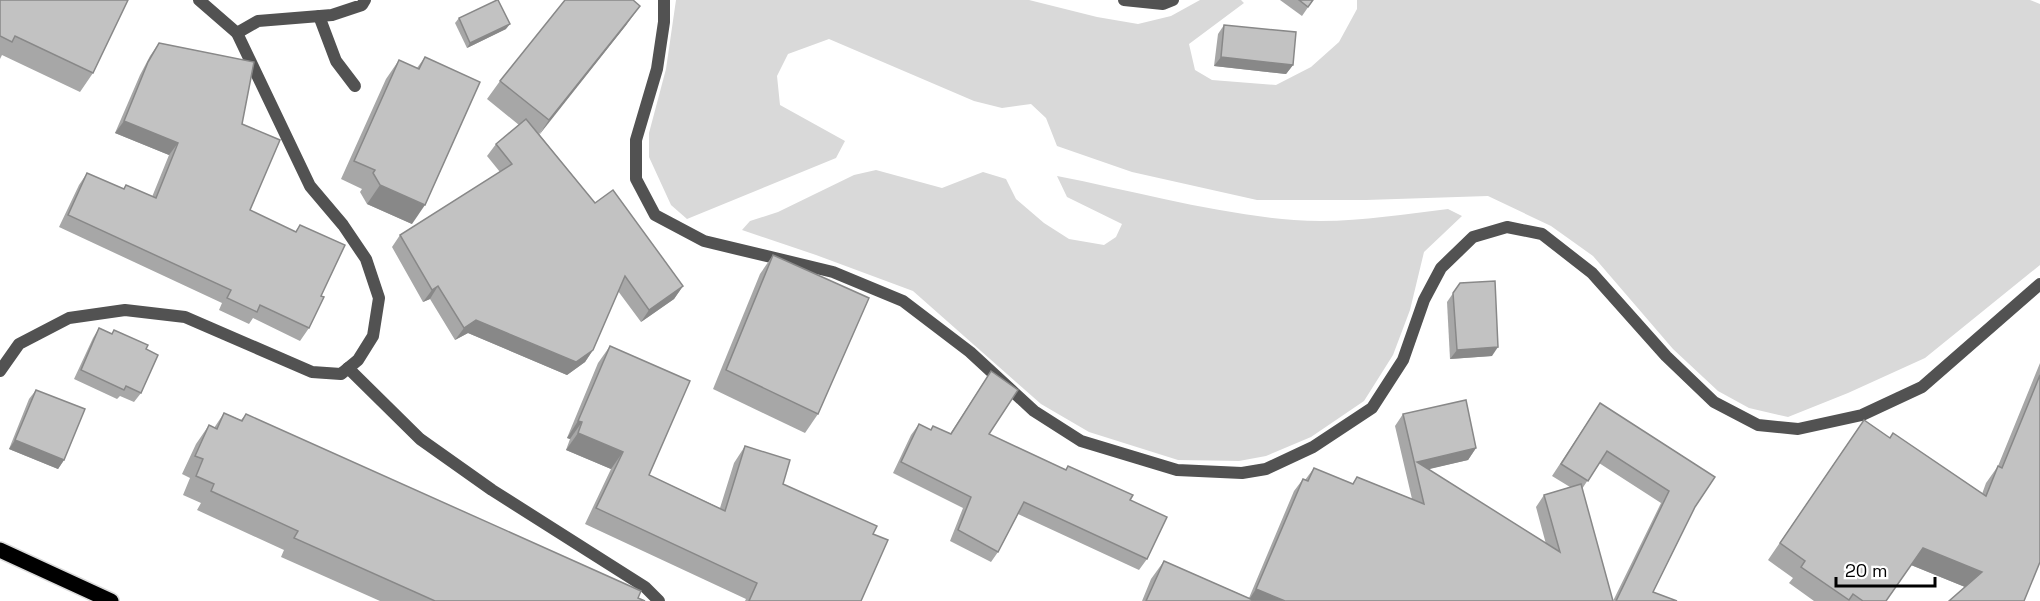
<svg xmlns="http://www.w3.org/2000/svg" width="2040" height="601" font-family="'Space Grotesk',sans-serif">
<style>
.green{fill:#d9d9d9}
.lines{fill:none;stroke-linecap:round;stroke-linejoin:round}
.primary-casing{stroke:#dbdbdb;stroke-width:18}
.street{stroke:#525252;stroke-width:12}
.primary{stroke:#000;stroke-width:15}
.wall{fill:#a7a7a7}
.shaded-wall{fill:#888}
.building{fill:#c2c2c2;stroke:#888;stroke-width:1.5}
</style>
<rect width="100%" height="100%" fill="#fff"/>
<g class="green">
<polygon points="676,0 1029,0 1097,17 1138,24 1171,16 1200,0 1241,0 1244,3 1189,44 1195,70 1212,80 1276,85 1311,67 1339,42 1357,9 1357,0 2030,0 2040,4 2040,265 1925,358 1848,393 1788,417 1749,408 1718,391 1673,349 1593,256 1551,226 1488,196 1366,200 1257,200 1132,172 1057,146 1046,118 1031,104 1002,108 974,101 829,39 788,54 777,76 780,105 845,141 836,158 687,219 671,205 649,157 649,133 666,69"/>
<path d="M876,170L942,188L983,172L1006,179L1016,199L1044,223L1069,239L1104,245L1116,237L1122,224L1067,197L1057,176C1134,191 1216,214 1294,220C1346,224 1397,215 1448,209L1462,216L1424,252L1410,310L1393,355L1364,401L1311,437L1266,456L1239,461L1178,460L1089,432L1041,404L913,291L816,255L742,230L750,221L778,212L854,175Z"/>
</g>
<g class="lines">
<g class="primary-casing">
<polyline id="primary" points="0,550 111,601"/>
</g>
<g class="street">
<polyline points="664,0 664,22 657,69 636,140 636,179 655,215 704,241 833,272 903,301 970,352 1034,411 1081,441 1177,470 1242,473 1266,469 1313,447 1372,408 1403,360 1424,300 1441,268 1473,237 1507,227 1542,234 1592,273 1666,356 1714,402 1758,425 1798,429 1862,415 1922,387 2040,284"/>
<polyline points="1124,0 1163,4 1173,0"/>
<polyline points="319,16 336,61 355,86"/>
<polyline points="237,33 258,21 332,15 362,5 365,0"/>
<polyline points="348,368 420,439 492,490 645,587 659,601"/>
<polyline points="0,371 19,344 69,318 125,310 185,317 312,372 341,374 358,360 373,336 379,298 366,259 343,225 310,186 237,33 199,0"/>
</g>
<use href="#primary" class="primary"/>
</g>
<g class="wall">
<polygon points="0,0 93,73 80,92 2,55 0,59"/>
<polygon points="1280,0 1313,0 1302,16"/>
<polygon points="459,18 506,29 467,48 455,23"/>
<polygon points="627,24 539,134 595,203 683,286 674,299 641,322 618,291 593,350 585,362 567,375 468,333 455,340 430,299 423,302 392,247 400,235 500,172 487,156 496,144 519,125 487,99 500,81"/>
<polygon points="1224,25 1293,65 1286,74 1214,66 1218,34"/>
<polygon points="159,43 242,124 250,210 295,232 300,225 321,296 309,328 300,341 253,318 249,324 219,310 222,303 59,227 79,185 87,173 123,189 126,185 152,197 169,155 115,133 140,75 150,56"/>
<polygon points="425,57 412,224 367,204 360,192 362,189 341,179 386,79 399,60 417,68"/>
<polygon points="773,255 818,414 805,433 713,389 760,274"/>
<polygon points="1460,283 1492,356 1450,359 1447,302"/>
<polygon points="99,328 112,334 114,330 146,349 141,393 134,402 120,396 117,399 74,379 93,338"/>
<polygon points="610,346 649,475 720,508 734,463 745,446 783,484 873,534 861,601 745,601 746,599 585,524 611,469 566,450 570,439 567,438 598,363"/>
<polygon points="2040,363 2040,562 1965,587 1911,565 1886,601 1814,601 1789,583 1793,578 1768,560 1864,420 1890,438 1982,494 1986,483 1998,466"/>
<polygon points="991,371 989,434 1065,470 1068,466 1130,500 1147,559 1139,570 1018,514 998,552 991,562 950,541 963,508 893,473 911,435 919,424 930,430 933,426 950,434"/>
<polygon points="36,390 64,460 58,469 9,449 29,399"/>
<polygon points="1600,403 1695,507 1653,592 1677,601 1613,601 1661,503 1599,463 1582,489 1613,601 1142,601 1151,579 1164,561 1249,598 1294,491 1303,479 1305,480 1314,468 1352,484 1357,477 1412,499 1395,426 1403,414 1476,448 1468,460 1428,469 1546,544 1536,507 1544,495 1570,487 1552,476"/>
<polygon points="224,413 241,420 246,414 645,601 380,601 281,557 284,550 197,510 201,503 183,495 190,478 182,474 196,444 209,425 214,428"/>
</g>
<g class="shaded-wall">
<polygon points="640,6 627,24 536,139 549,120"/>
<polygon points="510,24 506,29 467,48 470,43"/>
<polygon points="1221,57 1293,65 1286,74 1214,66"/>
<polygon points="124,121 178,143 169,155 115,133"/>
<polygon points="380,185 425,205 412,224 367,204"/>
<polygon points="438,286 430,299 423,302 432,290"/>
<polygon points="683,286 674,299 641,322 649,310"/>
<polygon points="476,320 593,350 585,362 567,375 468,333 455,340 464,328"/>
<polygon points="1498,347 1492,356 1450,359 1457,350"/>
<polygon points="578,421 582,422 570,439 567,438"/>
<polygon points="578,433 623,452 611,469 566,450"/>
<polygon points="15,440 64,460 58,469 9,449"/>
<polygon points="1476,448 1468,460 1417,472 1417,462"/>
<polygon points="1923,548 1982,572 1970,589 1911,565"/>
<polygon points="1256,589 1285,601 1248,601"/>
</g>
<g class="building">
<polygon points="0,0 128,0 93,73 15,36 12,42 0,36"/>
<polygon points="497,0 498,0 510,24 470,43 459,18"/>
<polygon points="565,0 633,0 640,6 549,120 500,81"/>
<polygon points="1299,0 1313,0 1308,7"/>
<polygon points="1224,25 1296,32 1293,65 1221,57"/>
<polygon points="159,43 254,62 242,124 280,140 250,210 296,232 300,225 345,245 321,296 324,297 309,328 260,305 257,312 227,298 231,290 68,215 87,173 124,189 126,185 156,198 178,143 124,121 148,62"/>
<polygon points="425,57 480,82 425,205 380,185 373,173 375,170 354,161 399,60 419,69"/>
<polygon points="526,119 595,203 613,190 683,286 649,310 625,276 593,350 576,362 476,320 464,328 438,286 432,290 400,235 512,164 496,144"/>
<polygon points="773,255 869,298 818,414 726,370"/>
<polygon points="1495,281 1498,347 1457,350 1453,293 1460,283"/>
<polygon points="99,328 112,334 114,330 148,345 146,349 158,355 141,393 126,386 124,390 81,370"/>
<polygon points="610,346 690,381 649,475 725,511 745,446 790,460 783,484 877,526 873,534 888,540 861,601 749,601 757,583 596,508 623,452 578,433 582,422 578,421"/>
<polygon points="991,371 1018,390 989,434 1066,470 1068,466 1133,495 1130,500 1167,517 1147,559 1024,502 998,552 958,530 971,497 901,462 919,424 931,430 933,426 951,434"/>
<polygon points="2040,375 2040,562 2024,601 1949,601 1982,572 1923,548 1886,601 1863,601 1853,594 1849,600 1801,567 1805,561 1780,543 1864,420 1890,438 1893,433 1986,496 1998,466 2002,468"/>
<polygon points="36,390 85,409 64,460 15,440"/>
<polygon points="1466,400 1476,448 1417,462 1560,552 1544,495 1581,484 1613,601 1285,601 1256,589 1303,479 1308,481 1314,468 1353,484 1357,477 1424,504 1403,414"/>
<polygon points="1600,403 1715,477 1695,507 1653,592 1677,601 1616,601 1669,491 1607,451 1588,481 1561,464"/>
<polygon points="224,413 242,421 246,414 641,591 638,598 645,601 435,601 294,538 298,531 211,491 214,484 196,476 203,459 195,456 209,425 217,429"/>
<polygon points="1164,561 1255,601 1146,601"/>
</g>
<path d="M1836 577v9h99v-9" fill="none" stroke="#000000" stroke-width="3"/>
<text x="1845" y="577" font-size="18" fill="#000000" stroke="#ffffff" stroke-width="4.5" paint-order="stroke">20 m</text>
</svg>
